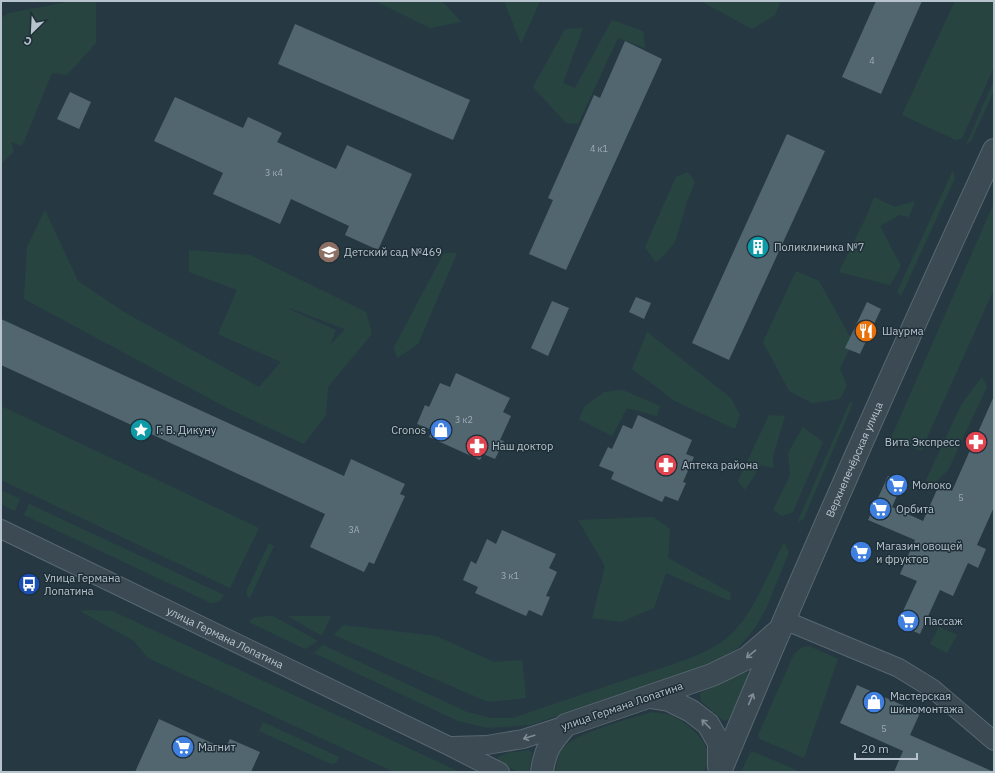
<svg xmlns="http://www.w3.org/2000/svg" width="995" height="773" font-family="'IBM Plex Sans',sans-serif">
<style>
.green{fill:#284441;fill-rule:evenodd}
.building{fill:#526670}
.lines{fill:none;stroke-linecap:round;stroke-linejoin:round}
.minor-casing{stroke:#596770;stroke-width:20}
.tertiary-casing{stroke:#596770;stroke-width:24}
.minor{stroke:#3b4a53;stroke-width:18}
.tertiary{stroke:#3b4a53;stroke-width:22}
.oneway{stroke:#808d96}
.labels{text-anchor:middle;stroke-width:3;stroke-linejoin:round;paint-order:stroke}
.number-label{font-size:9px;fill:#9eacb6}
.poi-label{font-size:11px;fill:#b8c4cd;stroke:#1f2f38;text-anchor:start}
.street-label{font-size:11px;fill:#b8c4cd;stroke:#1f2f38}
</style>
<rect width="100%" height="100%" fill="#263943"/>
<g class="green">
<polygon points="73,1 96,1 96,43 67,75 52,73 22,146 11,142 14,151 1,164 1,18 9,13"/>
<polygon points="375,1 439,1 444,3 461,22 430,28"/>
<polygon points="504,1 540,1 521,44"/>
<polygon points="701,1 781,1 775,15 752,29"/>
<polygon points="955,1 994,1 994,67 962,138 956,140 902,115"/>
<polygon points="612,20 643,31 645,48 618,38 578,124 566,123 533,87 565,29 583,28 563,83 575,88"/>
<polygon points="994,80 994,91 971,141 966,145"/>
<polygon points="953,170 955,178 901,296 897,292"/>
<polygon points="688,172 695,182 687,202 675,242 665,254 656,262 645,247 676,177"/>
<polygon points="874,197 895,207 915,201 909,217 900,215 880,226 901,266 890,285 839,272 868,213"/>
<polygon points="994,203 994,289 921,451 891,438"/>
<path d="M45,210L78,281L124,312L259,387L281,362L218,334L237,290L189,272V250L250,255L366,312L372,334L328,387L326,415L304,444L229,409L24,299L27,247ZM289,309V308L345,329L330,345L336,330Z"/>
<polygon points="444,253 457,253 418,344 397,358 394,347"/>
<polygon points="796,271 819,281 853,342 840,368 847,386 840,399 812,403 789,391 763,342"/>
<polygon points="647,332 731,398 740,415 735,429 675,401 632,369"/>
<polygon points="982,377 987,387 948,470 931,487 926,480 961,405"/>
<polygon points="623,390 660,406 657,416 627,408 612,436 579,419 584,407 604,392"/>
<polygon points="850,402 853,403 804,518 797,523"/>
<polygon points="1,406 259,528 230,588 1,480"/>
<polygon points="769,415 785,416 773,456 773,468 761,465 745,490 738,481"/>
<polygon points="803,427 823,442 793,512 782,516 773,510 790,475 788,453"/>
<polygon points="1,490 20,499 15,511 1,504"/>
<path d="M29,504L224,595C220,601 218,603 211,603L24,515Z"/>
<polygon points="653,517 670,529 668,558 731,593 730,601 666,573 654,608 621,622 592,618 605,566 578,520"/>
<path d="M784,542L789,552L766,609L755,628L738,648L709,665L530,725L488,728L458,721L314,653L323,645L467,712L491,718H513C555,703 598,689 640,675C667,666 705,656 727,638C753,616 769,572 784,542Z"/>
<polygon points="269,543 274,546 250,598 247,596 247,590"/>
<polygon points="89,610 112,611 460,772 394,772 148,658 134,641 80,611"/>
<polygon points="267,616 273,616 318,641 305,649 249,622 253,618"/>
<polygon points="288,616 331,616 322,636"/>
<polygon points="343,625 436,636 494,662 522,660 526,698 488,702 334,635"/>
<polygon points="939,627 957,635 947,653 930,644"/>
<polygon points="809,646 838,659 804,758 760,739 758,735 794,654 801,648"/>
<polygon points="747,672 748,678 729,719 724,721 701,701 700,693 741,673"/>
<path d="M652,712C657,713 665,713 670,715C684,720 706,739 708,754C709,761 707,766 704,772H556C557,764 557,755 563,748C577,732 630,719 652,712Z"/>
<polygon points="263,722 339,757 336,763 331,764 259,731"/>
<polygon points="529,750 532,753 529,772 518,772 498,762 498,757 507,753"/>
<polygon points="754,752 801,772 741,772 750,753"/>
</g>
<g class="building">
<polygon points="876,1 922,1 881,94 842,77"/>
<polygon points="295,24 470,100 453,140 278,64"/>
<polygon points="625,41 662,59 566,270 529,254 553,200 548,198 594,95 600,98"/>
<polygon points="70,92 91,102 79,129 57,119"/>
<polygon points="175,97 243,128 248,117 282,133 277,142 336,169 347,145 412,174 378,250 345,235 349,226 291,199 280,224 213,194 223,173 154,141"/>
<polygon points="787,134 825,151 729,360 692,343"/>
<polygon points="636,297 651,303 644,319 629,312"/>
<polygon points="552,301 569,308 548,356 531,348"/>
<polygon points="867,302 881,309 860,354 845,348"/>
<polygon points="1,319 344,476 351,459 405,484 400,494 405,496 374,564 369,562 364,572 310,547 325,514 1,365"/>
<polygon points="456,373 510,398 503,412 511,416 500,440 504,441 495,459 483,454 480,460 429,437 432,430 417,424 425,405 429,407 440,383 450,387"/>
<polygon points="994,396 994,507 977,545 986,549 978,568 968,563 953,596 940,590 920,634 897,624 917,581 900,574 915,540 868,520 888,476 903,482 892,507 923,521 939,485 952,491"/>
<polygon points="638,415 692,440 686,454 694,457 683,482 686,483 678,501 665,496 662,502 611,479 614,472 599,466 608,447 612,449 623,425 632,429"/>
<polygon points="502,530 556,554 549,568 557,572 546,596 550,597 542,616 529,610 526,616 475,593 478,587 463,580 471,561 476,564 487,539 496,544"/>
<polygon points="857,685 920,713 910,735 994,772 894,772 903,751 840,723"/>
<polygon points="159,719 225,749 230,739 260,752 251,772 135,772"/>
</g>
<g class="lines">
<g class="minor-casing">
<g id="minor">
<path id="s1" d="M1,529L449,746L500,772"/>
<polyline points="784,620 899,668 933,689 994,741"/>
<polyline points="452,746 487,745 523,739 566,725"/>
</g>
</g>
<g class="tertiary-casing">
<g id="tertiary">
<polyline points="650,697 669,700 691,711 708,724 719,743 719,767"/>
<path d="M542,772C545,749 551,742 566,725L712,675L747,658L777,632"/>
<path id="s2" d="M720,772C807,563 899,356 994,150"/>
</g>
</g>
<use href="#minor" class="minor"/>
<use href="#tertiary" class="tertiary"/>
</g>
<defs><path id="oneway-shaft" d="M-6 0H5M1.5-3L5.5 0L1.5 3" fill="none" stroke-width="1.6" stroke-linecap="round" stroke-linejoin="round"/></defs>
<g class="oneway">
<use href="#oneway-shaft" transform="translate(751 654) rotate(141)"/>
<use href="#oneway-shaft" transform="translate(751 699) rotate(-67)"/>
<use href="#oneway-shaft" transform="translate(706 724) rotate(-135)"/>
<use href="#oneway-shaft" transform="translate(529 737) rotate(162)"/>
</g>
<defs>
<g id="building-disc" transform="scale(1.15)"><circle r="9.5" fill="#0f9aa8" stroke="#1f2f38"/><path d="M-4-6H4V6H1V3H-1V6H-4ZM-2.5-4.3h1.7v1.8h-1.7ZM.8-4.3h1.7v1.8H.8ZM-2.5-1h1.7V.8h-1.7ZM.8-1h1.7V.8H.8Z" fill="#fff"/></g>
<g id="school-disc" transform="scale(1.15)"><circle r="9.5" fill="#8d6e63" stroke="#1f2f38"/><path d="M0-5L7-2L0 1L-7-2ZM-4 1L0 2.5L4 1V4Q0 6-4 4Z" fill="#fff"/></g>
<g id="restaurant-disc" transform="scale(1.15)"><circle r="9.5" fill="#e8710a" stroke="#1f2f38"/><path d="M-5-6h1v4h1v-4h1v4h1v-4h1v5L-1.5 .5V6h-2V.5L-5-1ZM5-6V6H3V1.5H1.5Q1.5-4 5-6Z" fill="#fff"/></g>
<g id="sight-disc" transform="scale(1.15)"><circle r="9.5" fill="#0f9aa8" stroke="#1f2f38"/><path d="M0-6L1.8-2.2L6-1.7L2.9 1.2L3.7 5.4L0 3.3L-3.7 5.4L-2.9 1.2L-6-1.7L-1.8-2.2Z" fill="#fff"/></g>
<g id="shop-disc" transform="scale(1.15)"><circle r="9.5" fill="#3f7fe0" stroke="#1f2f38"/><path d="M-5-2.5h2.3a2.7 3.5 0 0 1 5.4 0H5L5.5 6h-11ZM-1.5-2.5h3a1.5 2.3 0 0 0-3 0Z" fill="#fff"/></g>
<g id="pharmacy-disc" transform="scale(1.15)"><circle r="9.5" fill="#e0444e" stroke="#1f2f38"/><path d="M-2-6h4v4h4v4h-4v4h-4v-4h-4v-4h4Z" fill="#fff"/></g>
<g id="supermarket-disc" transform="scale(1.15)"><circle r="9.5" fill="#3f7fe0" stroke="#1f2f38"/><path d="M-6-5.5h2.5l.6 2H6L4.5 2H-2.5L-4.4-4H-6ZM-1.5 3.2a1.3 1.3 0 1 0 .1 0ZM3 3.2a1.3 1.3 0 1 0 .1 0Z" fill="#fff"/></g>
<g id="bus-disc" transform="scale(1.15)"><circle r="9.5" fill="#1a4fb4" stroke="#1f2f38"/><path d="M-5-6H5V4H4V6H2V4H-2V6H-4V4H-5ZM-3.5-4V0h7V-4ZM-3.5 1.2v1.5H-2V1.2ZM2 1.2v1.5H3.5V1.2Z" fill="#fff"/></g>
</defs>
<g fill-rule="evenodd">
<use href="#building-disc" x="758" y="247"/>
<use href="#school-disc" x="329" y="252"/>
<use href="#restaurant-disc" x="866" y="331"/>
<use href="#sight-disc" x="141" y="430"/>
<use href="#shop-disc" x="441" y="430"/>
<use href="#pharmacy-disc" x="976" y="442"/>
<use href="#pharmacy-disc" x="477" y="446"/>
<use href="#pharmacy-disc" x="666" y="465"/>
<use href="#supermarket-disc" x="897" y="485"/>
<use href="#supermarket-disc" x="880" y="509"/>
<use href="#supermarket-disc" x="861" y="552"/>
<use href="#bus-disc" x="29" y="584"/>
<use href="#supermarket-disc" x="908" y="621"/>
<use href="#shop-disc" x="874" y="702"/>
<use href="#supermarket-disc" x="183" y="747"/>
</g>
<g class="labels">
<g class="number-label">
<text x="872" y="64">4</text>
<text x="599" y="152">4 к1</text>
<text x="274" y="176">3 к4</text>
<text x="464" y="423">3 к2</text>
<text x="961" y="501">5</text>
<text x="354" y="533">3А</text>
<text x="510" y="579">3 к1</text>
<text x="884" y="732">5</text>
</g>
<g class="poi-label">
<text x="774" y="251">Поликлиника №7</text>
<text x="344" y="256">Детский сад №469</text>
<text x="882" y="335">Шаурма</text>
<text x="156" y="434">Г. В. Дикуну</text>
<text x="426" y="434" text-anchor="end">Cronos</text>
<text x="960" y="446" text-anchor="end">Вита Экспресс</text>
<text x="492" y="450">Наш доктор</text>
<text x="682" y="469">Аптека района</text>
<text x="912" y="489">Молоко</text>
<text x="896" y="513">Орбита</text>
<text x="876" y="550">Магазин овощей<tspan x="876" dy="13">и фруктов</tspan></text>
<text x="44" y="582">Улица Германа<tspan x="44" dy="13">Лопатина</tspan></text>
<text x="924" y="625">Пассаж</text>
<text x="890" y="700">Мастерская<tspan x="890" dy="13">шиномонтажа</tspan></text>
<text x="198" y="751">Магнит</text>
</g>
<g class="street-label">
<text dy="4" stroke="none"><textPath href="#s2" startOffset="340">Верхнепечёрская улица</textPath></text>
<text dy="4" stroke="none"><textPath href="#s1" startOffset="249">улица Германа Лопатина</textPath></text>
<text transform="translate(622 706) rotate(-19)" y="4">улица Германа Лопатина</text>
</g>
</g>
<rect width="995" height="773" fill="none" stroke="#b8c4cd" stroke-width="4"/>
<g transform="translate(32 32) rotate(204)" stroke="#1f2f38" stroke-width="3" paint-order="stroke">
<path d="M0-3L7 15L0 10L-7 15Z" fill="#b8c4cd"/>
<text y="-6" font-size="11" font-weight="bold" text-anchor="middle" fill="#b8c4cd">С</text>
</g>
<path d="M855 753v6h62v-6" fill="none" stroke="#b8c4cd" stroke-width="2"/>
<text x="861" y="753" font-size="12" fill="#b8c4cd" stroke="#1f2f38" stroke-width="3" paint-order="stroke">20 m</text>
</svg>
